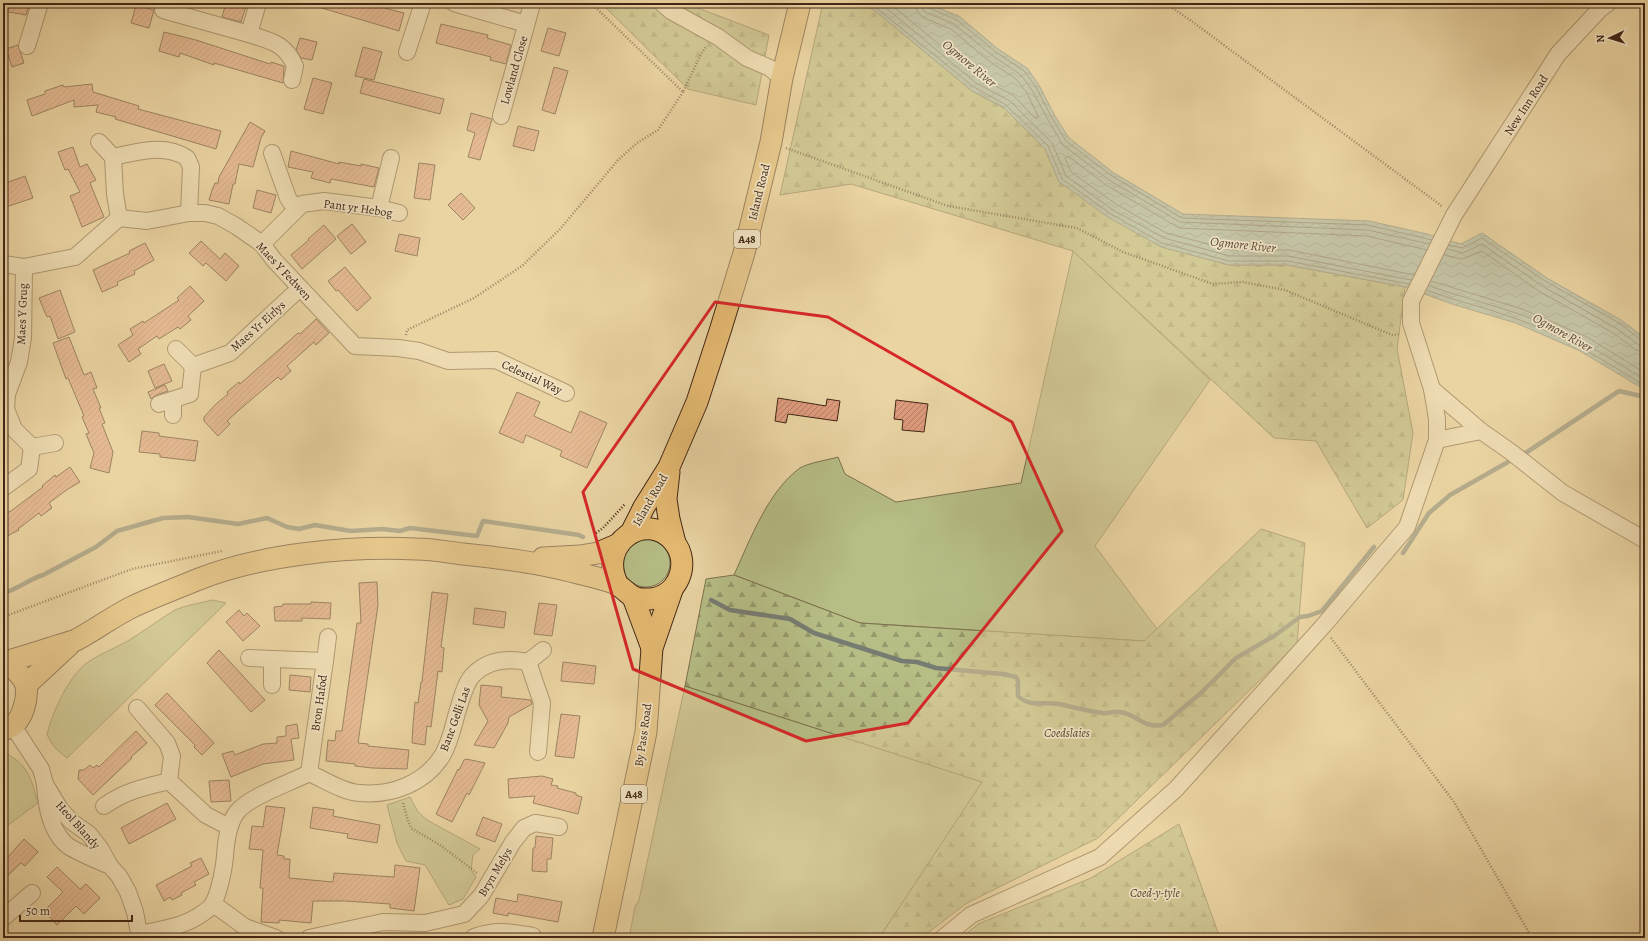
<svg xmlns="http://www.w3.org/2000/svg" width="1648" height="941" font-family="Alegreya,serif">
<style>
.grass{fill:#b6bd85;stroke:#7c724d}
.forest{fill:url(#forest-firs);stroke:#7c724d}
.water{fill:url(#water-waves);stroke:#777c72}
.lines{fill:none;stroke-linecap:round;stroke-linejoin:round}
.shore{stroke:#6e6e62;stroke-width:1}
.stream{stroke:#777c72;stroke-width:4.5}
.building{fill:url(#building-hatch);stroke:#412615}
.minor-casing{stroke:#6b5238;stroke-width:18}
.major-casing{stroke:#412615;stroke-width:23}
.path{stroke:#412615;stroke-width:2.5;stroke-dasharray:1 2;stroke-linecap:butt}
.minor{stroke:#f1e3c3;stroke-width:16}
.major{stroke:#e5ba72;stroke-width:21}
.marked{fill:none;stroke:#d62828;stroke-width:3;stroke-linejoin:round}
.labels{text-anchor:middle;stroke-width:3.5;stroke-linejoin:round;paint-order:stroke}
.shield{fill:#f1e3c3;stroke:#765f49;stroke-width:1}
.shield-label{font-size:11px;font-weight:bold;fill:#412615}
.street-label{font-size:12px;fill:#412615;stroke:#f1e3c3}
.park-label{font-size:12px;font-style:italic;fill:#58442b;stroke:#f1e3c3}
.water-label{font-size:13px;font-style:italic;fill:#584a3c;stroke:#f1e3c3}
</style>
<defs>
<pattern id="forest-firs" width="22" height="20" patternUnits="userSpaceOnUse"><rect width="22" height="20" fill="#b6bd85"/><path d="M5 1l3.5 6h-7zM16 11l3.5 6h-7z" fill="#96996c"/></pattern>
<pattern id="water-waves" width="16" height="10" patternUnits="userSpaceOnUse"><rect width="16" height="10" fill="#9bb6b0"/><path d="M0 5q4-4 8 0t8 0" fill="none" stroke="#80948e"/></pattern>
<pattern id="building-hatch" width="6" height="6" patternUnits="userSpaceOnUse"><rect width="6" height="6" fill="#df9b7e"/><path d="M-1 1l2-2M0 6l6-6M5 7l2-2" fill="none" stroke="#b67e66"/></pattern>
</defs>
<rect width="100%" height="100%" fill="#ead4a3"/>
<filter id="stains"><feTurbulence type="fractalNoise" baseFrequency=".005" numOctaves="4"/><feColorMatrix values="0 0 0 0 .2 0 0 0 0 .09 0 0 0 0 .02 0 0 0 .5 -.17"/></filter>
<radialGradient id="worn" r=".72"><stop offset=".6" stop-color="#630" stop-opacity="0"/><stop offset="1" stop-color="#630" stop-opacity=".3"/></radialGradient>
<g class="grass">
<path d="M1073,251L1210,380L1095,546L1157,629L1144,641L860,623L734,575C750,540 768,491 800,468C808,463 828,460 838,457L845,474L896,502L1021,483Z"/>
<circle cx="646" cy="563" r="24"/>
<path d="M213,600L226,603L67,758L55,748L47,735C51,714 70,674 88,662C100,654 113,649 126,642C143,632 158,620 175,610C186,605 201,603 213,600Z"/>
<polygon points="685,686 983,782 879,938 629,938 635,907 639,900"/>
<path d="M3,752C28,764 31,778 38,803L3,829Z"/>
<polygon points="410,797 418,812 427,820 480,849 473,855 471,870 476,877 463,899 449,905 425,865 406,861 397,843 387,805"/>
</g>
<g class="forest">
<polygon points="601,3 689,3 690,5 769,35 756,105 688,89"/>
<polygon points="823,3 862,3 874,10 972,91 1004,108 1045,149 1059,182 1196,256 1229,265 1287,265 1405,287 1397,349 1413,433 1403,500 1367,528 1316,441 1274,438 1073,251 851,184 780,195"/>
<polygon points="1261,529 1305,543 1297,644 1098,838 967,903 921,938 879,938 982,782 685,686 706,579 734,575 860,623 1144,641"/>
<polygon points="1179,824 1220,938 961,938 978,924 1091,878"/>
</g>
<polygon class="water" points="862,3 926,3 959,16 998,49 1027,68 1039,85 1055,116 1069,138 1114,173 1183,214 1369,221 1427,234 1461,244 1482,233 1547,278 1621,320 1645,338 1645,390 1580,351 1516,323 1455,305 1405,287 1287,265 1229,265 1161,247 1108,217 1059,182 1045,149 1004,108 972,91 874,10"/>
<g class="lines">
<g class="shore">
<polyline points="870,3 974,87 1006,105 1048,146 1062,179 1111,214 1162,243 1229,261 1288,261 1409,284"/>
<polyline points="880,3 976,83 1010,101 1052,143 1066,176 1113,210 1164,238 1230,256 1288,256 1411,280"/>
<polyline points="889,3 980,78 1013,95 1035,118 1038,118 1038,116 1027,93 1016,79 989,61 951,29 922,17 917,11 915,3"/>
<polyline points="921,3 922,8 925,12 954,24 993,56 1021,75 1032,90 1048,120 1063,145 1109,180 1180,222 1368,230 1429,244"/>
<polyline points="926,3 929,8 957,20 996,52 1024,71 1036,87 1052,118 1066,141 1112,176 1182,218 1368,225 1432,240"/>
<polyline points="1449,245 1462,248 1482,238 1545,281 1619,323 1641,340 1645,341"/>
<polyline points="1447,249 1463,253 1482,244 1542,286 1616,328 1639,345 1645,346"/>
<polyline points="1444,255 1462,259 1482,251 1539,291 1613,333 1636,350 1645,352"/>
<polyline points="1414,275 1289,250 1231,250 1166,233 1116,204 1071,172 1065,158 1068,156 1106,185 1179,228 1367,236 1427,250"/>
<polyline points="1431,281 1522,309 1587,337 1645,373"/>
<path d="M1429,286C1458,296 1489,304 1519,314C1564,329 1605,355 1645,380"/>
<path d="M1426,290C1456,301 1487,308 1517,319C1563,335 1604,360 1645,386"/>
</g>
<g class="stream">
<polyline points="1524,454 1619,391 1645,397"/>
<polyline points="1403,553 1429,513 1450,495 1508,462"/>
<path d="M3,593C17,590 29,579 43,575L96,547L117,531L163,518L188,517L238,524L267,518L287,527L299,529L315,525L351,531L382,529L400,531L410,528L477,536L483,521L579,535L583,537"/>
<path d="M711,600L730,610L790,619L814,633L902,661L917,662L936,668L1003,674L1016,677L1018,681V696C1030,708 1045,701 1059,704C1073,707 1087,711 1102,713C1108,714 1114,711 1120,712C1137,714 1141,728 1163,725L1202,692L1236,658L1274,636L1300,617L1308,616L1322,611L1374,547"/>
</g>
</g>
<g class="building">
<polygon points="3,3 30,3 26,15 3,11"/>
<polygon points="226,3 247,3 241,22 222,17"/>
<polygon points="316,3 366,3 404,13 399,31 315,6"/>
<polygon points="136,5 154,10 149,28 131,23"/>
<polygon points="441,24 488,35 487,38 511,45 506,64 490,60 491,57 436,43"/>
<polygon points="548,28 566,33 559,56 541,51"/>
<polygon points="164,32 196,40 270,64 271,62 284,66 283,83 214,63 214,65 180,53 179,57 159,51"/>
<polygon points="300,38 317,42 312,60 301,58 296,50"/>
<polygon points="18,45 24,63 12,67 6,49"/>
<polygon points="363,47 382,52 374,80 355,76"/>
<polygon points="554,67 568,71 555,114 542,110"/>
<polygon points="313,78 332,83 323,114 304,109"/>
<polygon points="364,79 444,99 440,114 360,93"/>
<polygon points="92,84 93,92 139,106 138,109 221,131 216,149 115,119 116,117 96,112 98,105 74,107 74,100 32,116 27,100 45,94 45,91 63,85 64,87"/>
<polygon points="471,113 492,119 480,160 468,157 475,133 467,130"/>
<polygon points="250,122 265,131 261,138 253,167 239,164 235,184 233,184 229,204 209,200 212,190 215,183 218,183 219,177"/>
<polygon points="518,126 539,131 534,151 513,146"/>
<polygon points="73,147 80,167 87,164 96,180 90,183 104,217 82,227 70,196 80,192 68,169 65,170 58,152"/>
<polygon points="291,151 339,164 339,162 361,166 361,164 379,168 374,187 331,179 330,183 311,178 313,172 288,167"/>
<polygon points="419,163 435,165 430,200 414,198"/>
<polygon points="25,176 33,198 3,208 3,184"/>
<polygon points="257,190 276,195 271,213 253,208"/>
<polygon points="461,193 475,208 463,220 448,205"/>
<polygon points="352,224 366,242 351,254 337,236"/>
<polygon points="324,225 336,239 302,269 291,255 309,240 308,239"/>
<polygon points="399,234 420,238 417,256 395,251"/>
<polygon points="201,241 220,259 225,253 239,266 226,281 206,263 203,266 189,253"/>
<polygon points="145,243 154,260 134,271 135,274 117,282 118,285 102,292 93,270 130,253 129,251"/>
<polygon points="345,267 371,298 357,311 338,290 336,291 328,281"/>
<polygon points="190,286 204,301 188,316 191,320 180,329 178,327 159,339 157,336 138,349 141,354 129,362 118,345 133,335 130,329 143,321 144,323 179,300 177,298"/>
<polygon points="60,290 75,332 58,339 50,316 47,317 39,298"/>
<polygon points="316,319 329,333 316,345 314,342 287,366 291,371 281,380 278,377 239,410 227,421 230,424 218,436 204,421 204,417 216,404 228,394 227,392 239,382 240,384 298,333 300,334"/>
<polygon points="69,337 84,375 91,372 97,388 93,389 101,408 99,408 105,423 102,424 113,452 109,473 90,468 94,453 86,434 89,433 82,417 84,416 68,378 66,379 53,343"/>
<polygon points="164,364 172,381 155,388 148,371"/>
<polygon points="165,385 168,391 156,395 151,399 148,392"/>
<polygon points="517,392 540,402 534,416 571,433 580,411 607,423 587,468 560,456 562,451 526,435 523,443 499,433"/>
<polygon points="778,398 826,406 827,399 840,401 837,421 788,414 786,423 775,421"/>
<polygon points="896,400 928,404 924,432 902,430 903,420 894,419"/>
<polygon points="142,431 159,433 159,436 198,441 195,461 160,457 160,454 139,452"/>
<polygon points="70,467 80,482 68,489 49,503 52,508 41,516 39,513 18,529 19,530 3,538 3,514 11,511 43,487 42,486 55,475 56,477"/>
<polygon points="377,582 378,605 358,743 368,744 368,746 409,750 407,769 372,768 355,766 355,764 326,761 328,740 335,741 336,731 342,731 357,623 361,623 359,583"/>
<polygon points="432,592 448,594 441,647 444,648 442,672 438,671 431,727 427,726 425,745 412,743 413,725 415,702 418,703 421,682 422,682"/>
<polygon points="311,602 331,603 330,619 302,618 302,621 275,621 274,607 283,606 283,604 311,604"/>
<polygon points="539,603 557,605 552,636 534,634"/>
<polygon points="475,608 506,612 504,628 473,624"/>
<polygon points="239,610 244,616 247,613 260,626 243,641 226,622"/>
<polygon points="219,650 265,700 251,712 207,663"/>
<polygon points="563,662 596,666 594,684 561,681"/>
<polygon points="290,675 311,677 310,692 289,690"/>
<polygon points="481,685 502,687 501,697 531,700 532,704 509,717 508,723 494,748 474,745 488,721 479,705"/>
<polygon points="167,693 214,743 202,755 194,747 195,745 155,705"/>
<polygon points="561,714 580,716 574,758 555,756"/>
<polygon points="297,724 299,738 291,739 294,760 263,764 231,777 222,754 233,751 235,755 263,744 277,743 277,737 286,736 286,726"/>
<polygon points="136,731 147,743 131,757 132,758 93,795 78,779 79,770 84,770 90,765 93,768 97,765 99,767"/>
<polygon points="466,759 485,763 469,795 467,793 452,822 436,814 458,769 459,770 464,760"/>
<polygon points="542,776 553,779 551,785 558,786 557,788 576,793 576,795 582,797 578,814 533,803 535,796 509,798 508,779"/>
<polygon points="229,780 231,801 211,802 209,781"/>
<polygon points="167,803 176,819 129,844 121,828"/>
<polygon points="266,806 285,808 277,855 284,856 284,859 290,859 289,878 333,882 334,873 394,877 395,865 420,868 414,911 390,908 390,904 345,901 313,901 311,923 279,920 279,923 261,922 263,888 260,888 263,850 249,849 252,826 263,827"/>
<polygon points="313,807 334,810 333,816 380,825 377,843 347,838 348,834 310,828"/>
<polygon points="483,817 502,824 495,842 476,835"/>
<polygon points="536,836 553,838 551,859 547,859 547,872 532,871 533,848 535,848"/>
<polygon points="24,839 38,852 25,866 21,863 3,880 3,852 8,857"/>
<polygon points="201,858 209,874 194,882 196,885 181,893 182,895 172,900 170,897 164,901 156,885 192,866 190,863"/>
<polygon points="57,867 80,889 86,884 100,898 84,914 76,906 57,925 44,911 63,892 47,877"/>
<polygon points="518,894 562,902 558,922 508,913 508,916 493,913 496,898 517,902"/>
</g>
<g class="lines">
<g class="minor-casing">
<g id="minor">
<polyline points="454,3 526,24"/>
<polyline points="662,3 671,11 718,37 747,58 770,68 782,78"/>
<polyline points="163,10 249,34 258,3"/>
<path d="M249,34C271,41 285,43 295,66L292,80"/>
<polyline points="27,46 40,3"/>
<polyline points="407,52 423,3"/>
<polyline points="501,116 532,4"/>
<polyline points="99,142 113,157 115,194 119,218"/>
<polyline points="272,153 288,198 296,210"/>
<path d="M113,157C137,152 165,143 187,158L191,167L189,213"/>
<polyline points="379,208 391,158"/>
<polyline points="262,244 302,204 324,201 379,208 399,213"/>
<polyline points="3,264 24,267 75,257 119,218 147,221 189,213 205,213 218,216 236,226 262,244 274,260 355,346 398,348 419,351 448,361 496,360 566,393"/>
<polyline points="24,267 23,338 19,362 7,394 6,409 14,429 32,447"/>
<polyline points="176,349 193,366"/>
<polyline points="1432,389 1481,431"/>
<polyline points="159,404 190,394 193,366 230,353 300,288"/>
<polyline points="173,415 173,400"/>
<polyline points="1437,440 1481,431 1511,452 1563,493 1645,540"/>
<polyline points="32,447 55,443"/>
<polyline points="3,488 29,469 32,447"/>
<polyline points="249,658 325,661 309,773"/>
<polyline points="272,660 272,685"/>
<polyline points="325,661 328,637"/>
<polyline points="528,662 543,650"/>
<polyline points="137,708 167,743 172,756 169,781"/>
<polyline points="13,726 41,769 45,784"/>
<path d="M104,806C125,791 144,787 169,781L206,815L229,827"/>
<path d="M110,866C96,860 81,854 68,846C50,832 46,805 45,784L60,809L72,822L89,834L100,848L110,866L119,876L128,892L135,912L140,938"/>
<polyline points="212,906 219,908 245,927 276,938"/>
<polyline points="3,918 32,893"/>
<path d="M140,934C162,929 184,927 203,913C206,911 210,908 212,905C219,895 224,868 225,856C226,841 228,824 237,812C250,796 290,783 309,773C325,780 343,792 360,793C392,796 425,783 442,756C450,743 453,727 457,713C461,701 465,682 474,674C489,659 508,658 528,662L542,703L538,752"/>
<path d="M474,937C496,929 510,932 533,936"/>
<polyline points="309,938 383,922 425,923 464,914 481,896 513,842 524,828 535,823 559,827"/>
<polyline points="943,938 971,915 1100,857 1176,789 1324,625 1407,527 1437,440 1437,419 1432,389 1411,323 1411,301 1454,215 1558,54 1600,9 1608,3"/>
</g>
</g>
<g class="major-casing">
<g id="major">
<polyline points="669,472 666,499 669,519 675,543"/>
<polyline points="631,533 644,507 669,467 697,402 721,328 744,253 771,142 782,78 800,3"/>
<polyline points="543,558 580,556 598,553 619,544"/>
<polyline points="633,597 652,648"/>
<path d="M3,662H6C13,668 24,676 26,686C28,698 23,719 12,726C9,728 6,729 3,730"/>
<path d="M6,662C21,657 36,653 51,648C59,645 68,643 76,640C95,630 112,617 132,607C153,597 177,588 199,579C262,554 349,546 416,549C432,549 447,552 463,554C500,558 537,562 574,572C584,575 611,580 619,586C631,594 631,600 649,599C677,598 692,564 674,542C647,509 596,543 618,585"/>
<polyline points="26,685 69,645"/>
<polyline points="603,938 646,732 652,648 672,590"/>
</g>
</g>
<g class="path">
<polyline points="591,3 683,92 701,54 706,47"/>
<polyline points="1165,3 1190,20 1443,207"/>
<polyline points="786,148 948,206 1077,228 1123,252 1213,284 1243,282 1285,290 1392,335 1400,334"/>
<polyline points="406,335 407,330 474,298 522,266 561,228 618,160 637,143 658,130 683,92"/>
<polyline points="596,533 603,528 625,504"/>
<polyline points="3,617 132,569 222,551"/>
<polyline points="1331,638 1454,802 1532,938"/>
<polyline points="403,803 408,821 411,828 440,845 477,873"/>
</g>
<use href="#minor" class="minor"/>
<use href="#major" class="major"/>
</g>
<path d="M0 0H1648V941H0ZM715,302L828,317L1012,422L1062,531L908,723L806,741L633,669L583,492Z" fill="#ead4a3" fill-opacity=".55" fill-rule="evenodd"/>
<path class="marked" d="M715,302L828,317L1012,422L1062,531L908,723L806,741L633,669L583,492Z"/>
<g class="labels">
<g class="shield">
<rect x="734" y="230" width="26" height="18" rx="3"/>
<rect x="621" y="785" width="26" height="18" rx="3"/>
</g>
<g class="shield-label">
<text x="747" y="243">A48</text>
<text x="634" y="798">A48</text>
</g>
<g class="street-label">
<text transform="translate(514 70) rotate(-74)" y="4">Lowland Close</text>
<text transform="translate(1526 105) rotate(-57)" y="4">New Inn Road</text>
<text transform="translate(759 192) rotate(-76)" y="4">Island Road</text>
<text transform="translate(358 208) rotate(8)" y="4">Pant yr Hebog</text>
<text transform="translate(284 271) rotate(47)" y="4">Maes Y Fedwen</text>
<text transform="translate(22 314) rotate(-88)" y="4">Maes Y Grug</text>
<text transform="translate(258 326) rotate(-42)" y="4">Maes Yr Eirlys</text>
<text transform="translate(532 377) rotate(25)" y="4">Celestial Way</text>
<text transform="translate(650 500) rotate(-60)" y="4">Island Road</text>
<text transform="translate(319 703) rotate(-82)" y="4">Bron Hafod</text>
<text transform="translate(455 719) rotate(-70)" y="4">Banc Gelli Las</text>
<text transform="translate(643 735) rotate(-82)" y="4">By Pass Road</text>
<text transform="translate(78 825) rotate(48)" y="4">Heol Blandy</text>
<text transform="translate(495 872) rotate(-59)" y="4">Bryn Melys</text>
</g>
<g class="park-label">
<text x="1067" y="737">Coedslaies</text>
<text x="1155" y="897">Coed-y-tyle</text>
</g>
<g class="water-label">
<text transform="translate(970 63) rotate(40)" y="5">Ogmore River</text>
<text transform="translate(1243 244) rotate(6)" y="5">Ogmore River</text>
<text transform="translate(1563 332) rotate(29)" y="5">Ogmore River</text>
</g>
</g>
<rect width="1648" height="941" fill="none" stroke="#ead4a3" stroke-width="16"/>
<rect x="4" y="4" width="1640" height="933" fill="none" stroke="#412615" stroke-width="2"/>
<rect x="8" y="8" width="1632" height="925" fill="none" stroke="#412615"/>
<g transform="translate(1610 38) rotate(266)" stroke="#f1e3c3" stroke-width="3" paint-order="stroke">
<path d="M0-3L7 15L0 10L-7 15Z" fill="#412615"/>
<text y="-6" font-size="11" font-weight="bold" text-anchor="middle" fill="#412615">N</text>
</g>
<path d="M20 915v6h112v-6" fill="none" stroke="#412615" stroke-width="2"/>
<text x="26" y="915" font-size="12" fill="#412615" stroke="#f1e3c3" stroke-width="3" paint-order="stroke">50 m</text>
<rect width="100%" height="100%" filter="url(#stains)"/>
<rect width="100%" height="100%" fill="url(#worn)"/>
</svg>
